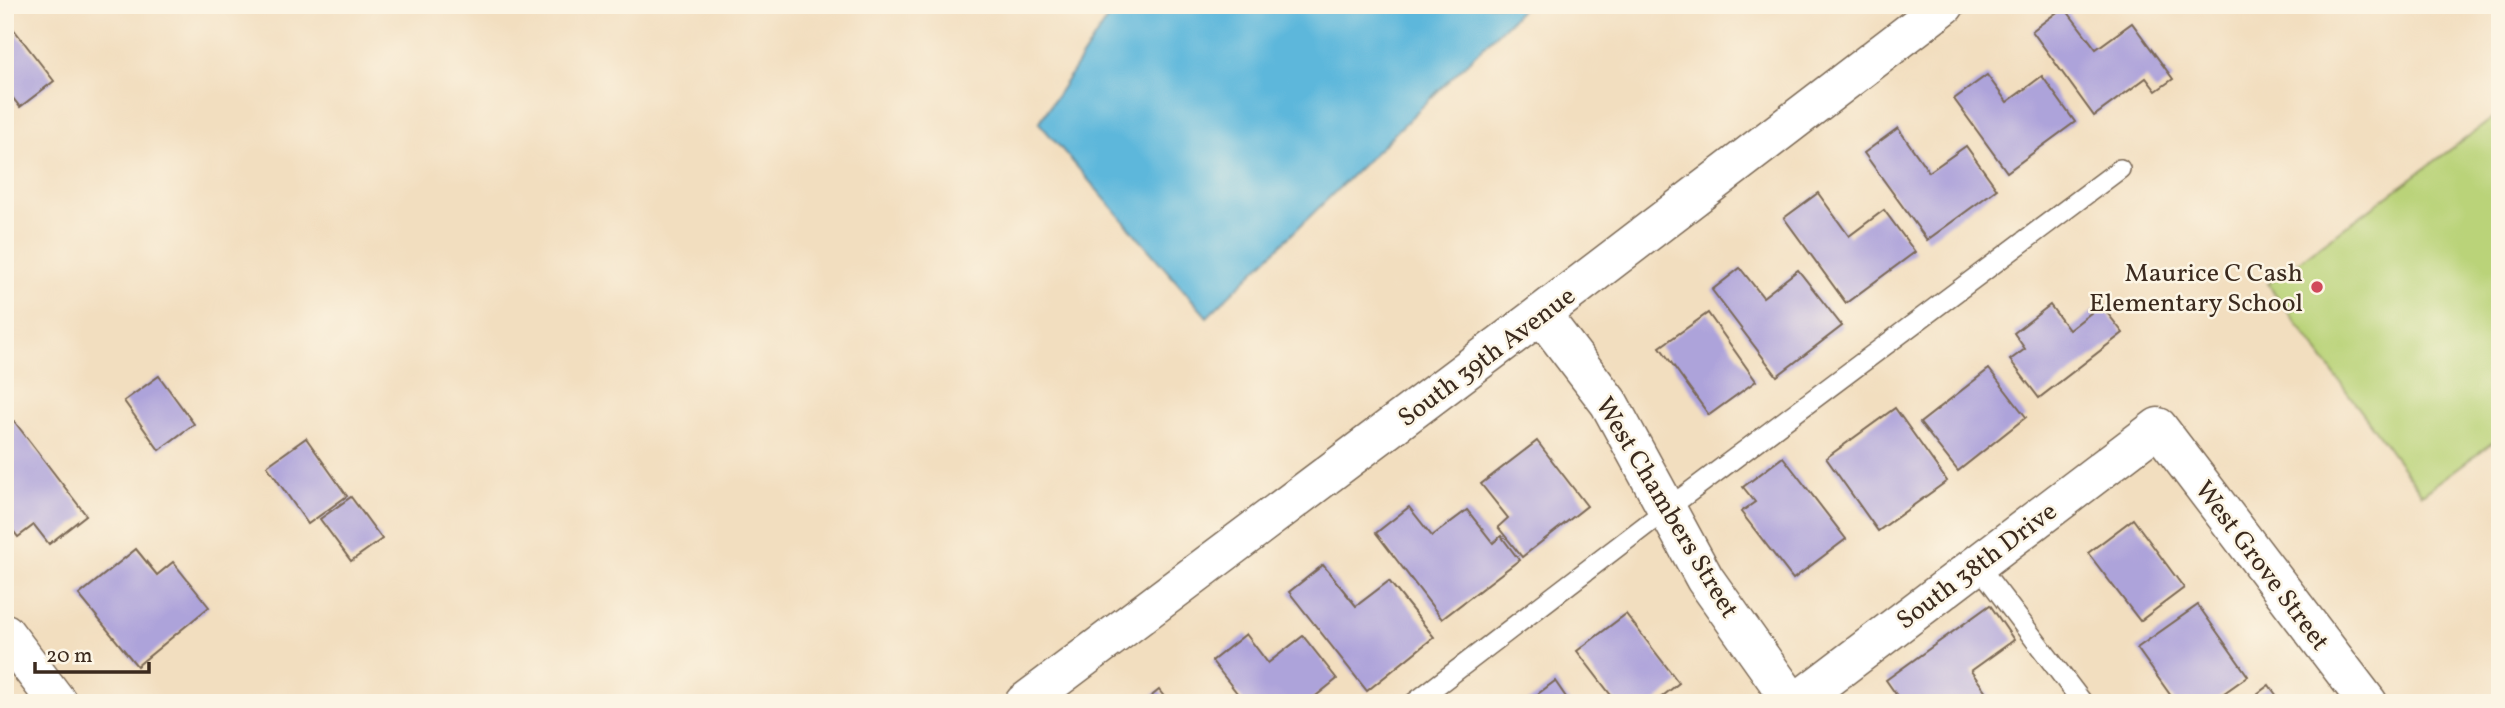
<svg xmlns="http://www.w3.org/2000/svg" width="2505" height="708" font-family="Vollkorn,serif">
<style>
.green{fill:#bad379;stroke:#7a7e4c;stroke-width:2}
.water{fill:#5db7db;stroke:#4c707c;stroke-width:2}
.building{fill:#ada3da}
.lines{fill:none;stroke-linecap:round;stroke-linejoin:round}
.lane-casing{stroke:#7b6956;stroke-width:22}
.street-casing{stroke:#7b6956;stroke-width:41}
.lane{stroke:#fff;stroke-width:19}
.street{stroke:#fff;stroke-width:38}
.poi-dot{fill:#d1495b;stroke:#fcf5e5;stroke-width:2.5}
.labels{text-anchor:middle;stroke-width:5;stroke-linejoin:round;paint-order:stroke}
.poi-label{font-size:26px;fill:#3b2a1e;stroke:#fcf5e5;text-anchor:end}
.street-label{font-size:26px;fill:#3b2a1e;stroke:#fcf5e5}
</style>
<rect width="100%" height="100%" fill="#fcf5e5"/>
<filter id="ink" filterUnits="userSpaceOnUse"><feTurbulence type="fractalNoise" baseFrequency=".0143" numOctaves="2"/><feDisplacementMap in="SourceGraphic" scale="14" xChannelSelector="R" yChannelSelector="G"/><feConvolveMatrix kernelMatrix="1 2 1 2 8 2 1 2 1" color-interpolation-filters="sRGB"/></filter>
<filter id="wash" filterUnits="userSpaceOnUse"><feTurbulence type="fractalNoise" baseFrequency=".00686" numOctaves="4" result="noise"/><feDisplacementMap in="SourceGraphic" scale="28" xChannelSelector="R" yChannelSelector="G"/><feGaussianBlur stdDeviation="1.57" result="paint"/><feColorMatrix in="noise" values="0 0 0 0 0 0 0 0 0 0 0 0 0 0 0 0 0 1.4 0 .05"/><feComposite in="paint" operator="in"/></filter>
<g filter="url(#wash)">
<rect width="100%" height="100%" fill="#f2debf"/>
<polygon class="green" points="2500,113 2500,437 2422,494 2268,284"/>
<polygon class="water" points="1116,5 1526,5 1207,317 1039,123"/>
<g id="blocks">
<g class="building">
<polygon points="2064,7 2096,49 2132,23 2173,79 2156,91 2146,78 2094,116 2032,31"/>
<polygon points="5,18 54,81 20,107 5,88"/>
<polygon points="1987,75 2007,102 2042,76 2075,122 2007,172 1954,99"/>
<polygon points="1898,128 1929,172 1966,146 1997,189 1927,240 1864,153"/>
<polygon points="1818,193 1849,236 1884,210 1915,252 1846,303 1784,218"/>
<polygon points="1740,268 1763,297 1798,270 1842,326 1777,376 1712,290"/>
<polygon points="2050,305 2069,330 2101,305 2123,333 2039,398 2010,360 2025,349 2014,333"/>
<polygon points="1708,313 1756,381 1709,415 1660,347"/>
<polygon points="1989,369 2026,417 1958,471 1920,423"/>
<polygon points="159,376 194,424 159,450 124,401"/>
<polygon points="1895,408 1947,481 1878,531 1826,458"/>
<polygon points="14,421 86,515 49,544 34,525 18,537 5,520 5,427"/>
<polygon points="306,438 347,496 308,524 267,466"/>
<polygon points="1537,441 1587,506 1522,557 1498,527 1508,518 1481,484"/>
<polygon points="1783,457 1846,539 1793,579 1741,512 1755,502 1743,487"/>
<polygon points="351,497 382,539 351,561 320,519"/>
<polygon points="1409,507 1432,536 1467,510 1493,543 1501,536 1519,560 1442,619 1376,533"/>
<polygon points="2133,519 2184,588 2140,621 2088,553"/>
<polygon points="136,549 157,575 173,562 209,607 137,666 79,595"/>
<polygon points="1323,565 1356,606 1389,581 1434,637 1367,691 1289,592"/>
<polygon points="1990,605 2014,640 1971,671 1994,703 1902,703 1886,680"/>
<polygon points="2198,605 2248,676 2210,703 2176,703 2137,648"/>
<polygon points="1626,614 1679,683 1654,703 1617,703 1577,651"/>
<polygon points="1246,634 1268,663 1303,636 1337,679 1307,703 1245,703 1212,661"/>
<polygon points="1555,681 1570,703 1526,703"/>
<polygon points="2269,685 2282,703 2245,703"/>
<polygon points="1159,690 1169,703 1143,703"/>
</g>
</g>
</g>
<g filter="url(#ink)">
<use href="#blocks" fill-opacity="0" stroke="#7b6956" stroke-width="2"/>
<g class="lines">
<g class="lane-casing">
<g id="lane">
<polyline points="1977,564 2083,703"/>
<polyline points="1414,703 1667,509 2120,169"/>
</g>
</g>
<g class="street-casing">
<g id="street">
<polyline points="1541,314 1609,403 1705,579 1793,703"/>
<polyline points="5,633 58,703"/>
<polyline points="1024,703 1541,314 1945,5"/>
<polyline points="1795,703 2158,427 2368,703"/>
</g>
</g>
<use href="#lane" class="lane"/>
<use href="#street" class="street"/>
</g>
</g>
<circle class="poi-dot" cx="2317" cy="287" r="7"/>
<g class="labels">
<g class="poi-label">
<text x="2303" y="281">Maurice C Cash<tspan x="2303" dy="30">Elementary School</tspan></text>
</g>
<g class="street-label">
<text transform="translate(1486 356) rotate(-37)" y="9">South 39th Avenue</text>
<text transform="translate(1668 507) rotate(59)" y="9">West Chambers Street</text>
<text transform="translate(1976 565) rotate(-37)" y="9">South 38th Drive</text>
<text transform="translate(2263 565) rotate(53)" y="9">West Grove Street</text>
</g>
</g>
<rect width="2505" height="708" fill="none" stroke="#fcf5e5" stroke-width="28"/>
<path d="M35 662v10h114v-10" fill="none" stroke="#3b2a1e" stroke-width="3.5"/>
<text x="46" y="662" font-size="21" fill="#3b2a1e" stroke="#fcf5e5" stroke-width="5" paint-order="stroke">20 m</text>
</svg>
